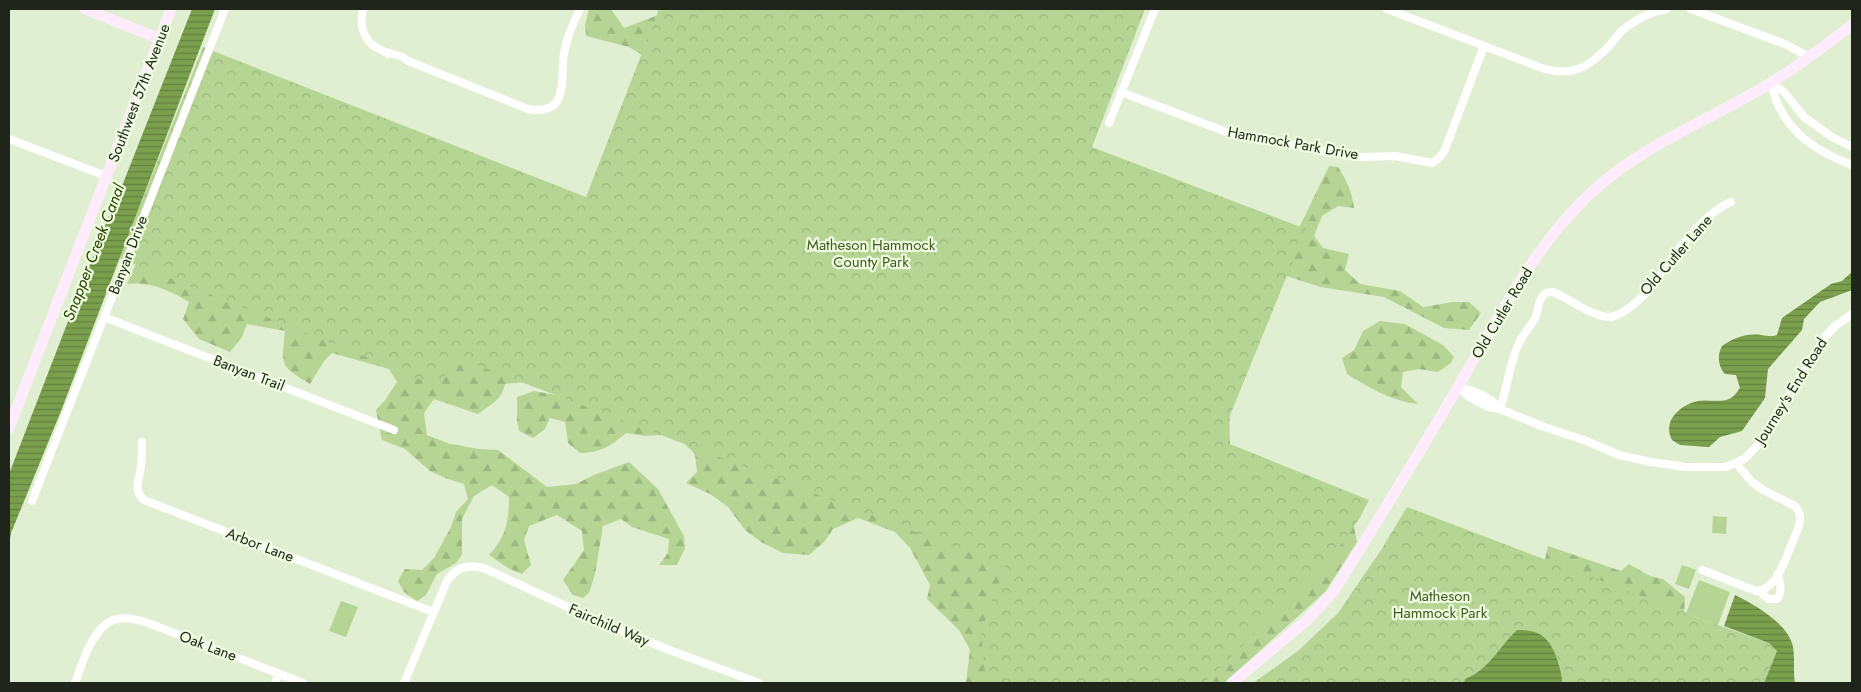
<svg xmlns="http://www.w3.org/2000/svg" width="1861" height="692" font-family="Jost,sans-serif">
<style>
.forest{fill:url(#forest-firs)}
.park{fill:url(#park-crowns)}
.garden{fill:#b6d594}
.water{fill:url(#water-rules)}
.lines{fill:none;stroke-linecap:round;stroke-linejoin:round}
.street{stroke:#fff;stroke-width:8}
.secondary{stroke:#feecfc;stroke-width:11}
.labels{text-anchor:middle;stroke-width:4.5;stroke-linejoin:round;paint-order:stroke}
.street-label{font-size:15px;fill:#1f251a;stroke:#eefddf}
.park-label{font-size:15px;fill:#425b21;stroke:#eefddf}
.water-label{font-size:16px;font-style:italic;fill:#2a4102;stroke:#eefddf}
</style>
<defs>
<pattern id="forest-firs" width="22" height="20" patternUnits="userSpaceOnUse" patternTransform="scale(1.25)"><rect width="22" height="20" fill="#b6d594"/><path d="M5 1l3.5 6h-7zM16 11l3.5 6h-7z" fill="#9cb77f"/></pattern>
<pattern id="park-crowns" width="20" height="18" patternUnits="userSpaceOnUse" patternTransform="scale(1.25)"><rect width="20" height="18" fill="#b6d594"/><path d="M2 6a3 3 0 1 1 6 0M12 15a3 3 0 1 1 6 0" fill="none" stroke="#9cb77f"/></pattern>
<pattern id="water-rules" width="6" height="5" patternUnits="userSpaceOnUse" patternTransform="scale(1.25)"><rect width="6" height="5" fill="#7a9f4d"/><path d="M0 2.5h6" fill="none" stroke="#63813f"/></pattern>
</defs>
<rect width="100%" height="100%" fill="#e0efd2"/>
<g class="forest">
<polygon points="589,9 611,9 624,28 666,12 665,69 629,47 586,36 585,25"/>
<path d="M1140,9L1086,144L1100,161L1297,232L1329,166L1338,167C1347,181 1352,192 1354,208L1338,206L1322,216L1314,236L1323,248L1349,254L1345,270L1360,284L1400,291L1423,307L1453,302H1469L1481,313L1469,330L1444,328L1384,297L1321,287L1283,275L1229,399L1230,447L1352,517L1357,542L1325,592L1224,683H966L970,650L959,630L927,599L930,585L910,548L895,532L858,518L833,529L825,541L809,555L783,553L761,542L745,530L728,507L710,494L686,483L697,472L695,454L674,434L645,436L626,433C609,447 602,452 580,453L568,443L565,422L550,418L545,429L533,438L519,431L517,420V397L534,391L577,399L535,381L505,384C502,400 490,405 478,414L434,399L424,413L427,435L450,444L479,449L498,450L547,487L576,484L594,475L629,462L658,489L684,536L685,548L677,565H659L668,553L669,539L632,527L621,519L603,526L595,574L589,593L583,598L573,595L563,580L584,550L582,531L557,515L529,526L524,540L531,565L522,574L508,568L489,555C506,537 509,521 509,497L492,485L474,496L462,519V555L456,563L437,574L426,595L417,601L404,592L398,581L405,569L422,570L434,558L451,527L456,512L468,499L464,484L445,478L430,471L405,449L382,440L376,410L385,400L397,382L389,369L332,353L324,361L310,384C278,365 282,365 285,331L247,324L242,337L230,352L199,339L183,319L189,302C171,291 150,281 127,284L146,242L437,277Z"/>
<path d="M1380,321L1405,324L1443,345L1454,357L1451,363L1438,372L1419,369L1403,372L1401,387L1418,404C1391,401 1370,388 1347,374L1342,358L1354,350L1363,331Z"/>
<polygon points="1548,546 1621,571 1629,564 1650,576 1663,579 1685,597 1684,616 1764,683 1544,564"/>
</g>
<g class="park">
<polygon points="659,9 1145,9 1092,147 1306,229 1220,440 1369,500 1359,519 1329,561 1204,683 986,683 981,631 1005,566 453,356 440,388 384,364 119,258 203,47 586,197"/>
<polygon points="1407,507 1718,625 1769,643 1777,651 1764,683 1253,683 1298,651 1338,613 1381,550"/>
</g>
<g class="garden">
<polygon points="1713,516 1727,517 1726,534 1712,533"/>
<polygon points="1682,565 1696,570 1689,589 1675,584"/>
<polygon points="1699,580 1730,592 1718,625 1686,613"/>
<polygon points="341,601 358,607 346,637 329,631"/>
</g>
<g class="water">
<polygon points="192,9 215,9 61,411 11,533 9,545 9,474 108,218 122,186"/>
<path d="M1852,272V290L1820,302L1804,319L1802,330L1768,369L1765,398L1742,431L1720,437L1709,447L1680,445L1672,440C1662,421 1680,405 1698,401C1707,399 1720,403 1729,399C1734,397 1737,392 1740,388L1736,375L1725,374C1718,367 1717,355 1722,346C1734,338 1746,333 1761,335C1768,336 1771,337 1777,335L1782,318L1831,284L1842,281Z"/>
<path d="M1735,595C1755,605 1789,624 1793,647C1795,659 1793,672 1795,683H1764L1777,651L1769,643L1724,626Z"/>
<path d="M1517,630C1539,630 1548,636 1556,656C1559,666 1562,673 1562,683H1464L1465,679C1489,670 1499,647 1517,630Z"/>
</g>
<g class="lines">
<g class="street">
<path d="M363,9C360,23 361,36 374,46C379,49 384,51 388,54"/>
<path d="M1387,9L1539,67C1565,76 1583,72 1603,52C1611,45 1616,36 1624,29C1636,19 1651,12 1666,9"/>
<polyline points="1691,9 1785,44 1809,57"/>
<path d="M386,52L403,57L408,61L528,109C570,117 560,78 564,53C567,37 573,23 580,9"/>
<path d="M1771,83C1780,127 1812,150 1852,165"/>
<polyline points="1771,83 1784,92 1804,117 1832,137 1852,147"/>
<polyline points="1121,92 1229,133 1345,155 1360,157 1395,156 1432,163 1439,158 1444,152 1484,46"/>
<polyline points="1109,123 1155,9"/>
<polyline points="9,139 106,176"/>
<polyline points="104,317 394,430"/>
<polyline points="1458,387 1469,397 1488,407 1500,409 1544,427 1584,440 1619,455 1651,462 1686,467 1726,467 1744,459 1758,445 1824,338 1834,327 1852,314"/>
<path d="M1459,387C1474,391 1490,396 1500,409"/>
<path d="M1500,409C1508,387 1509,362 1520,341C1524,333 1531,326 1535,318C1540,308 1537,291 1553,292C1570,299 1592,317 1610,317C1624,316 1647,293 1655,283C1660,276 1663,269 1668,263C1685,242 1706,212 1731,202"/>
<path d="M142,442C142,450 142,458 141,466C140,479 132,489 144,500L433,612"/>
<polyline points="32,501 225,9"/>
<path d="M1702,570L1756,591C1776,591 1786,558 1792,543C1795,535 1801,526 1800,517C1800,513 1798,510 1795,506L1763,490L1752,482L1736,463"/>
<path d="M1759,591L1768,599H1777C1783,592 1780,583 1778,574"/>
<path d="M75,683C82,664 93,624 117,619C127,617 139,620 148,623L303,683"/>
<polyline points="275,683 279,674"/>
<path d="M404,683L447,581C457,566 471,563 488,570L600,622L672,651L759,683"/>
</g>
<g class="secondary">
<polyline points="85,9 160,39"/>
<polyline points="9,428 171,9"/>
<path d="M1232,683L1307,620L1334,591C1376,523 1419,454 1459,385C1502,313 1537,238 1602,183C1653,140 1716,117 1772,82C1800,65 1826,45 1852,25"/>
</g>
</g>
<g class="labels">
<g class="street-label">
<text transform="translate(139 93) rotate(-69)" y="5">Southwest 57th Avenue</text>
<text transform="translate(1293 143) rotate(10)" y="5">Hammock Park Drive</text>
<text transform="translate(128 255) rotate(-69)" y="5">Banyan Drive</text>
<text transform="translate(1676 255) rotate(-49)" y="5">Old Cutler Lane</text>
<text transform="translate(1502 313) rotate(-59)" y="5">Old Cutler Road</text>
<text transform="translate(249 373) rotate(21)" y="5">Banyan Trail</text>
<text transform="translate(1791 391) rotate(-58)" y="5">Journey's End Road</text>
<text transform="translate(260 545) rotate(21)" y="5">Arbor Lane</text>
<text transform="translate(609 625) rotate(23)" y="5">Fairchild Way</text>
<text transform="translate(208 646) rotate(21)" y="5">Oak Lane</text>
</g>
<g class="park-label">
<text x="871" y="250">Matheson Hammock<tspan x="871" dy="17">County Park</tspan></text>
<text x="1440" y="601">Matheson<tspan x="1440" dy="17">Hammock Park</tspan></text>
</g>
<g class="water-label">
<text transform="translate(93 252) rotate(-69)" y="6">Snapper Creek Canal</text>
</g>
</g>
<rect width="1861" height="692" fill="none" stroke="#1f251a" stroke-width="20"/>
</svg>
